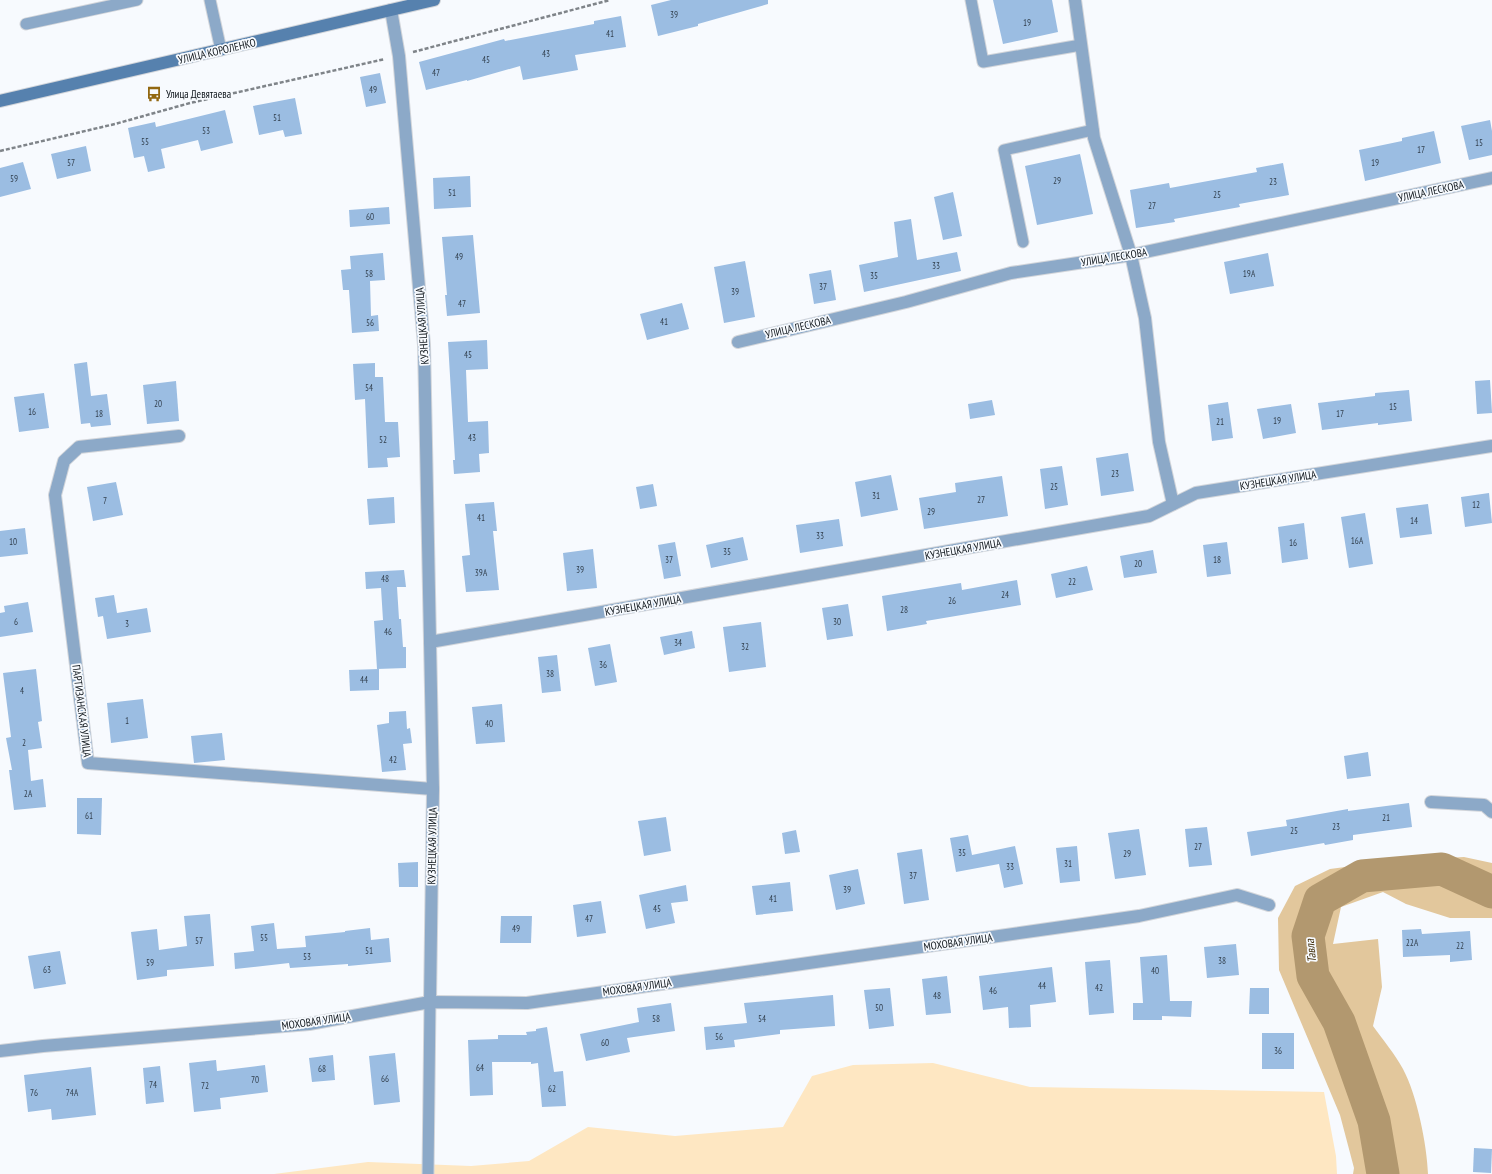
<svg xmlns="http://www.w3.org/2000/svg" width="1492" height="1174" font-family="'PT Sans Narrow',sans-serif">
<style>
.green{fill:#fee7c2}
.forest{fill:#e2c79c}
.lines{fill:none;stroke-linecap:round;stroke-linejoin:round}
.river{stroke:#b2986f;stroke-width:33}
.building{fill:#9bbde2}
.lane-casing{stroke:#d2d5da;stroke-width:13}
.street-casing{stroke:#d2d5da;stroke-width:14}
.secondary-casing{stroke:#d2d5da;stroke-width:14}
.path{stroke:#7f8489;stroke-width:2.5;stroke-dasharray:4 2;stroke-linecap:butt}
.lane{stroke:#8ca9c8;stroke-width:11}
.street{stroke:#8ca9c8;stroke-width:12}
.secondary{stroke:#5681ae;stroke-width:12}
.labels{text-anchor:middle;stroke-width:3.5;stroke-linejoin:round;paint-order:stroke}
.number-label{font-size:9px;fill:#313f4d}
.street-label{font-size:11px;fill:#0e151b;stroke:#f7fafe}
.poi-label{font-size:11px;fill:#0e151b;stroke:#f7fafe;text-anchor:start}
.water-label{font-size:12px;font-style:italic;fill:#412e0b;stroke:#f7fafe}
</style>
<rect width="100%" height="100%" fill="#f7fafe"/>
<polygon class="green" points="933,1063 1030,1087 1324,1092 1336,1156 1337,1174 242,1174 274,1174 368,1162 471,1166 529,1161 588,1127 675,1136 783,1127 812,1076 853,1065"/>
<path class="forest" d="M1464,857L1492,863V918H1450L1406,904L1383,892L1341,907L1333,944L1378,939L1382,987L1373,1026C1383,1040 1395,1054 1403,1069C1417,1095 1427,1145 1428,1174H1353L1354,1168L1340,1115L1279,970L1278,918L1295,886L1330,869L1390,861Z"/>
<g class="lines">
<polyline class="river" points="1383,1174 1374,1121 1339,1022 1313,976 1308,936 1320,900 1362,876 1442,869 1492,892"/>
</g>
<g class="building">
<polygon points="671,0 768,0 768,4 698,24 698,26 658,36 651,5"/>
<polygon points="993,0 1052,0 1058,32 1003,44"/>
<polygon points="621,16 626,47 575,55 578,70 523,80 520,66 467,81 467,80 426,90 419,62 504,39 505,41 594,24 594,21"/>
<polygon points="380,73 386,103 366,107 360,77"/>
<polygon points="295,98 302,134 285,137 283,130 259,135 253,106"/>
<polygon points="225,110 233,143 201,151 198,140 161,149 165,168 148,172 144,156 134,158 128,128 155,122 156,127"/>
<polygon points="1490,120 1492,131 1492,155 1469,160 1461,126"/>
<polygon points="1434,131 1441,163 1365,181 1359,150 1402,141 1402,138"/>
<polygon points="86,146 91,171 57,179 51,154"/>
<polygon points="1080,154 1093,214 1037,225 1025,166"/>
<polygon points="23,162 31,189 0,197 0,168"/>
<polygon points="1283,163 1289,195 1239,204 1240,207 1174,219 1175,222 1136,228 1130,190 1169,183 1170,188 1257,172 1256,168"/>
<polygon points="470,176 471,207 434,209 433,178"/>
<polygon points="953,192 962,236 943,240 934,197"/>
<polygon points="389,207 390,224 350,227 349,210"/>
<polygon points="911,219 917,260 957,252 961,271 864,292 859,265 898,257 894,222"/>
<polygon points="473,235 480,313 447,316 445,295 447,295 442,237"/>
<polygon points="383,253 385,280 370,281 371,316 378,315 379,331 352,333 349,290 343,290 341,270 351,269 350,256"/>
<polygon points="1268,253 1274,286 1230,294 1224,262"/>
<polygon points="745,261 755,317 724,323 714,267"/>
<polygon points="831,270 836,300 814,304 809,274"/>
<polygon points="682,303 689,329 647,340 640,314"/>
<polygon points="487,340 488,369 466,370 468,422 488,421 489,453 479,454 480,472 454,474 453,460 455,460 448,342"/>
<polygon points="87,362 91,396 107,394 111,425 91,427 90,423 81,424 74,364"/>
<polygon points="375,363 375,377 383,377 385,422 398,422 400,457 387,458 388,467 368,468 365,399 355,400 353,364"/>
<polygon points="1490,380 1492,413 1477,414 1475,381"/>
<polygon points="176,381 179,421 147,424 143,385"/>
<polygon points="1409,390 1412,421 1378,425 1378,423 1322,430 1318,403 1375,396 1375,393"/>
<polygon points="44,393 49,428 19,432 14,397"/>
<polygon points="992,400 995,415 970,419 968,404"/>
<polygon points="1228,402 1233,438 1212,441 1208,405"/>
<polygon points="1291,404 1296,433 1263,439 1257,409"/>
<polygon points="1128,453 1134,491 1101,496 1096,458"/>
<polygon points="1062,466 1068,505 1045,509 1040,469"/>
<polygon points="891,475 898,510 861,517 855,482"/>
<polygon points="1002,476 1008,516 924,529 919,498 956,492 955,483"/>
<polygon points="116,482 123,515 93,521 87,487"/>
<polygon points="653,484 657,506 640,509 636,487"/>
<polygon points="1489,493 1492,523 1465,527 1461,497"/>
<polygon points="394,497 395,523 369,525 367,499"/>
<polygon points="494,502 497,531 493,531 499,590 466,592 462,556 470,555 465,504"/>
<polygon points="1428,504 1432,534 1400,538 1396,508"/>
<polygon points="1365,513 1373,564 1349,568 1341,517"/>
<polygon points="839,519 843,546 800,553 796,525"/>
<polygon points="1304,523 1308,559 1282,563 1278,527"/>
<polygon points="25,528 28,554 0,557 0,531"/>
<polygon points="743,537 748,560 711,568 706,545"/>
<polygon points="675,542 681,576 664,579 658,545"/>
<polygon points="1227,542 1231,574 1207,577 1203,545"/>
<polygon points="593,549 597,588 567,591 563,553"/>
<polygon points="1153,550 1157,573 1124,578 1120,556"/>
<polygon points="1087,566 1093,590 1056,598 1051,574"/>
<polygon points="404,570 406,587 397,587 399,619 401,619 403,647 406,647 406,668 377,669 374,621 383,620 381,588 366,589 365,572"/>
<polygon points="1017,580 1021,605 926,621 927,624 887,631 882,596 961,583 962,590"/>
<polygon points="114,595 117,613 147,608 151,632 107,639 103,616 98,617 95,598"/>
<polygon points="28,602 33,632 0,637 0,613 5,612 4,606"/>
<polygon points="848,604 853,636 827,640 822,608"/>
<polygon points="761,622 766,667 729,672 723,627"/>
<polygon points="692,631 695,648 664,655 660,637"/>
<polygon points="610,644 617,682 595,686 588,648"/>
<polygon points="557,655 561,691 542,693 538,657"/>
<polygon points="36,669 42,721 38,722 42,748 28,750 31,781 43,779 46,807 14,810 9,770 12,770 6,738 11,737 3,673"/>
<polygon points="379,669 379,690 350,691 349,670"/>
<polygon points="143,699 148,738 111,743 107,703"/>
<polygon points="502,704 505,742 476,744 472,707"/>
<polygon points="406,711 407,729 410,728 412,743 403,744 406,770 382,772 377,725 389,723 389,712"/>
<polygon points="222,733 225,760 194,763 191,736"/>
<polygon points="1368,752 1371,776 1347,779 1344,756"/>
<polygon points="77,798 102,798 101,835 77,834"/>
<polygon points="1409,803 1412,827 1353,835 1353,840 1325,845 1324,843 1251,856 1247,832 1287,826 1286,820 1348,809 1348,811"/>
<polygon points="666,817 671,851 644,856 638,821"/>
<polygon points="1207,827 1212,865 1189,867 1185,829"/>
<polygon points="1139,829 1146,875 1115,879 1108,833"/>
<polygon points="796,830 800,852 785,854 782,833"/>
<polygon points="968,835 972,855 1015,846 1023,884 1004,888 999,864 956,872 950,838"/>
<polygon points="1077,846 1080,881 1060,883 1056,848"/>
<polygon points="922,849 929,900 904,904 897,853"/>
<polygon points="418,862 418,887 399,887 398,863"/>
<polygon points="858,869 865,904 836,910 829,875"/>
<polygon points="790,882 793,911 756,915 752,886"/>
<polygon points="686,885 688,901 671,903 675,923 646,929 639,895"/>
<polygon points="601,901 606,933 577,937 573,905"/>
<polygon points="210,914 214,966 167,970 167,976 137,980 131,932 157,929 159,950 187,946 184,916"/>
<polygon points="501,916 532,916 531,943 500,943"/>
<polygon points="274,923 277,949 306,947 305,936 345,932 345,931 370,928 371,940 389,938 391,962 348,966 348,964 290,968 289,963 235,969 234,953 254,951 251,926"/>
<polygon points="1421,929 1422,934 1470,931 1472,960 1450,962 1450,955 1403,957 1402,930"/>
<polygon points="1236,944 1239,975 1207,978 1204,947"/>
<polygon points="60,951 66,984 34,989 28,956"/>
<polygon points="1167,955 1170,1001 1192,1001 1191,1017 1162,1016 1162,1020 1133,1020 1133,1003 1143,1003 1140,957"/>
<polygon points="1110,960 1114,1013 1089,1015 1085,962"/>
<polygon points="1052,967 1056,1002 1030,1005 1031,1027 1009,1028 1008,1007 983,1010 979,976"/>
<polygon points="947,976 951,1013 926,1015 922,979"/>
<polygon points="890,988 894,1026 869,1029 864,990"/>
<polygon points="1250,988 1269,988 1269,1014 1249,1014"/>
<polygon points="833,995 835,1026 780,1030 780,1034 734,1040 735,1047 706,1050 704,1027 747,1023 744,1003"/>
<polygon points="671,1003 675,1031 627,1038 630,1052 586,1061 580,1034 639,1022 637,1008"/>
<polygon points="547,1027 554,1072 563,1071 566,1106 542,1107 538,1063 531,1064 531,1062 492,1062 493,1095 470,1096 468,1040 498,1039 498,1035 527,1035 526,1032 536,1031 536,1029"/>
<rect x="1262" y="1033" width="32" height="36"/>
<polygon points="395,1053 400,1102 374,1105 369,1056"/>
<polygon points="333,1055 335,1080 312,1082 309,1058"/>
<polygon points="216,1060 217,1071 265,1065 268,1092 220,1098 221,1109 194,1112 189,1063"/>
<polygon points="160,1066 164,1102 146,1104 143,1068"/>
<polygon points="91,1067 96,1115 52,1120 51,1109 28,1112 24,1075"/>
<polygon points="1474,1148 1492,1149 1491,1173 1473,1172"/>
</g>
<g class="lines">
<g class="lane-casing">
<g id="lane">
<polyline points="210,0 221,50"/>
<polyline points="971,0 983,62 1081,45"/>
<polyline points="26,24 137,0"/>
<polyline points="1023,242 1004,150 1093,130"/>
<polyline points="428,1174 430,1002"/>
</g>
</g>
<g class="street-casing">
<g id="street">
<polyline points="1075,0 1094,138 1131,255 1145,318 1159,442 1173,504"/>
<polyline points="391,10 399,56 424,345 433,789 430,1002"/>
<polyline points="738,342 906,302 1011,273 1131,255 1492,178"/>
<polyline points="179,436 79,447 64,461 55,495 88,763 433,789"/>
<polyline points="430,642 1149,516 1196,493 1492,446"/>
<polyline points="1431,802 1484,805 1492,812"/>
<polyline points="0,1051 43,1046 309,1024 430,1002 527,1003 1139,916 1237,895 1269,905"/>
</g>
</g>
<g class="secondary-casing">
<polyline id="secondary" points="0,101 434,0"/>
</g>
<g class="path">
<polyline points="413,52 610,0"/>
<polyline points="0,151 115,124 190,103 385,59"/>
</g>
<use href="#lane" class="lane"/>
<use href="#street" class="street"/>
<use href="#secondary" class="secondary"/>
</g>
<defs>
<g id="bus-bare" transform="scale(1.2)"><path d="M-5-6H5V4H4V6H2V4H-2V6H-4V4H-5ZM-3.5-4V0h7V-4ZM-3.5 1.2v1.5H-2V1.2ZM2 1.2v1.5H3.5V1.2Z" fill="#926811" stroke="#f7fafe" stroke-width="2.5" paint-order="stroke"/></g>
</defs>
<g fill-rule="evenodd">
<use href="#bus-bare" x="154" y="94"/>
</g>
<g class="labels">
<g class="number-label">
<text x="674" y="18">39</text>
<text x="1027" y="26">19</text>
<text x="610" y="37">41</text>
<text x="546" y="57">43</text>
<text x="486" y="63">45</text>
<text x="436" y="76">47</text>
<text x="373" y="93">49</text>
<text x="277" y="121">51</text>
<text x="206" y="134">53</text>
<text x="145" y="145">55</text>
<text x="1479" y="146">15</text>
<text x="1421" y="153">17</text>
<text x="71" y="166">57</text>
<text x="1375" y="166">19</text>
<text x="14" y="182">59</text>
<text x="1057" y="184">29</text>
<text x="1273" y="185">23</text>
<text x="452" y="196">51</text>
<text x="1217" y="198">25</text>
<text x="1152" y="209">27</text>
<text x="370" y="220">60</text>
<text x="459" y="260">49</text>
<text x="936" y="269">33</text>
<text x="369" y="277">58</text>
<text x="1249" y="277">19А</text>
<text x="874" y="279">35</text>
<text x="823" y="290">37</text>
<text x="735" y="295">39</text>
<text x="462" y="307">47</text>
<text x="664" y="325">41</text>
<text x="370" y="326">56</text>
<text x="468" y="358">45</text>
<text x="369" y="391">54</text>
<text x="158" y="407">20</text>
<text x="1393" y="410">15</text>
<text x="32" y="415">16</text>
<text x="99" y="417">18</text>
<text x="1340" y="417">17</text>
<text x="1277" y="424">19</text>
<text x="1220" y="425">21</text>
<text x="472" y="441">43</text>
<text x="383" y="443">52</text>
<text x="1115" y="477">23</text>
<text x="1054" y="490">25</text>
<text x="876" y="499">31</text>
<text x="981" y="503">27</text>
<text x="105" y="504">7</text>
<text x="1476" y="508">12</text>
<text x="931" y="515">29</text>
<text x="481" y="521">41</text>
<text x="1414" y="524">14</text>
<text x="820" y="539">33</text>
<text x="1357" y="544">16А</text>
<text x="13" y="545">10</text>
<text x="1293" y="546">16</text>
<text x="727" y="555">35</text>
<text x="669" y="563">37</text>
<text x="1217" y="563">18</text>
<text x="1138" y="567">20</text>
<text x="580" y="573">39</text>
<text x="481" y="576">39А</text>
<text x="385" y="582">48</text>
<text x="1072" y="585">22</text>
<text x="1005" y="598">24</text>
<text x="952" y="604">26</text>
<text x="904" y="613">28</text>
<text x="16" y="625">6</text>
<text x="837" y="625">30</text>
<text x="127" y="627">3</text>
<text x="388" y="635">46</text>
<text x="678" y="646">34</text>
<text x="745" y="650">32</text>
<text x="603" y="668">36</text>
<text x="550" y="677">38</text>
<text x="364" y="683">44</text>
<text x="22" y="694">4</text>
<text x="127" y="724">1</text>
<text x="489" y="727">40</text>
<text x="24" y="746">2</text>
<text x="393" y="763">42</text>
<text x="28" y="797">2А</text>
<text x="89" y="819">61</text>
<text x="1386" y="821">21</text>
<text x="1336" y="830">23</text>
<text x="1294" y="834">25</text>
<text x="1198" y="850">27</text>
<text x="962" y="856">35</text>
<text x="1127" y="857">29</text>
<text x="1068" y="867">31</text>
<text x="1010" y="870">33</text>
<text x="913" y="879">37</text>
<text x="847" y="893">39</text>
<text x="773" y="902">41</text>
<text x="657" y="912">45</text>
<text x="589" y="922">47</text>
<text x="516" y="932">49</text>
<text x="264" y="941">55</text>
<text x="199" y="944">57</text>
<text x="1412" y="946">22А</text>
<text x="1460" y="949">22</text>
<text x="369" y="954">51</text>
<text x="307" y="960">53</text>
<text x="1222" y="964">38</text>
<text x="150" y="966">59</text>
<text x="47" y="973">63</text>
<text x="1155" y="974">40</text>
<text x="1042" y="989">44</text>
<text x="1099" y="991">42</text>
<text x="993" y="994">46</text>
<text x="937" y="999">48</text>
<text x="879" y="1011">50</text>
<text x="656" y="1022">58</text>
<text x="762" y="1022">54</text>
<text x="719" y="1040">56</text>
<text x="605" y="1046">60</text>
<text x="1278" y="1054">36</text>
<text x="480" y="1071">64</text>
<text x="322" y="1072">68</text>
<text x="385" y="1082">66</text>
<text x="255" y="1083">70</text>
<text x="153" y="1088">74</text>
<text x="205" y="1089">72</text>
<text x="552" y="1092">62</text>
<text x="34" y="1096">76</text>
<text x="72" y="1096">74А</text>
</g>
<g class="street-label">
<text transform="translate(217 51) rotate(-13)" y="4">УЛИЦА КОРОЛЕНКО</text>
<text transform="translate(1431 191) rotate(-12)" y="4">УЛИЦА ЛЕСКОВА</text>
<text transform="translate(1114 257) rotate(-9)" y="4">УЛИЦА ЛЕСКОВА</text>
<text transform="translate(422 326) rotate(-94)" y="4">КУЗНЕЦКАЯ УЛИЦА</text>
<text transform="translate(798 327) rotate(-13)" y="4">УЛИЦА ЛЕСКОВА</text>
<text transform="translate(1278 480) rotate(-9)" y="4">КУЗНЕЦКАЯ УЛИЦА</text>
<text transform="translate(963 549) rotate(-10)" y="4">КУЗНЕЦКАЯ УЛИЦА</text>
<text transform="translate(643 605) rotate(-10)" y="4">КУЗНЕЦКАЯ УЛИЦА</text>
<text transform="translate(82 711) rotate(83)" y="4">ПАРТИЗАНСКАЯ УЛИЦА</text>
<text transform="translate(432 846) rotate(-89)" y="4">КУЗНЕЦКАЯ УЛИЦА</text>
<text transform="translate(958 942) rotate(-8)" y="4">МОХОВАЯ УЛИЦА</text>
<text transform="translate(637 987) rotate(-8)" y="4">МОХОВАЯ УЛИЦА</text>
<text transform="translate(316 1021) rotate(-8)" y="4">МОХОВАЯ УЛИЦА</text>
</g>
<g class="poi-label">
<text x="166" y="98">Улица Девятаева</text>
</g>
<g class="water-label">
<text transform="translate(1311 951) rotate(-96)" y="4">Тавла</text>
</g>
</g>
</svg>
